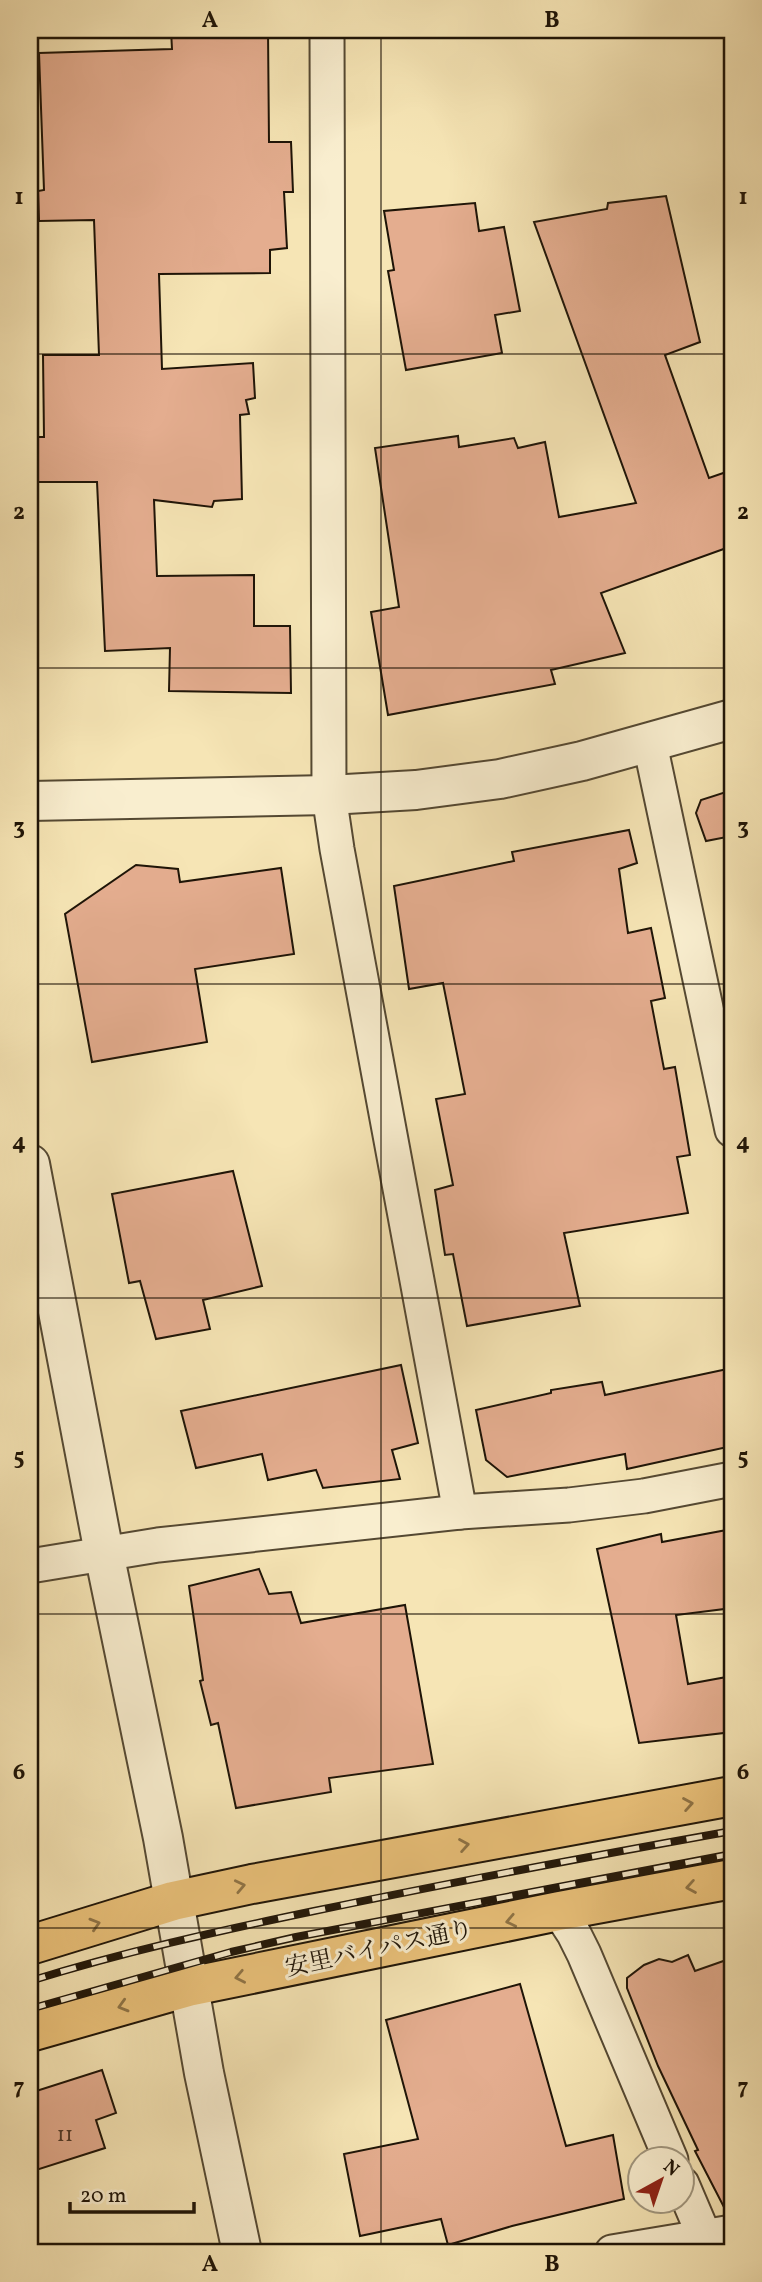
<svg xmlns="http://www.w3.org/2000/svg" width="762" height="2282" font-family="Vollkorn,'Noto Serif JP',serif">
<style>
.building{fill:#e4ad8f;stroke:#1e1407;stroke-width:2}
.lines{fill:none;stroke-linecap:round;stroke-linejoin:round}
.minor-casing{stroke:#544832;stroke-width:37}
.tertiary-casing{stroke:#544832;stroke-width:42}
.trunk-casing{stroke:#1e1407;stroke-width:42}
.minor{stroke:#f9eecf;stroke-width:33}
.tertiary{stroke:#f9eecf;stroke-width:38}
.trunk{stroke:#ebc27a;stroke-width:38}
.rail-casing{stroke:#1e1407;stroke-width:8}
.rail{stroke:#f9eecf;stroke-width:5;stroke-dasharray:16;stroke-linecap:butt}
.oneway{stroke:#8f7446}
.grid{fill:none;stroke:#1e1407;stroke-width:2;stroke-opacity:0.55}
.labels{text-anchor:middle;stroke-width:6;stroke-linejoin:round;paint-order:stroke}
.number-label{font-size:21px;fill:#503a29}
.street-label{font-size:24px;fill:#1e1407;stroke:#f9eecf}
.neatline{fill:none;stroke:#1e1407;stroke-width:2.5}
.grid-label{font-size:23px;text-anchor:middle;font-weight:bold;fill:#1e1407}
</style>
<rect width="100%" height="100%" fill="#f6e5b5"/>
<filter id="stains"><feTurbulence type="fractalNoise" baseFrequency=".00286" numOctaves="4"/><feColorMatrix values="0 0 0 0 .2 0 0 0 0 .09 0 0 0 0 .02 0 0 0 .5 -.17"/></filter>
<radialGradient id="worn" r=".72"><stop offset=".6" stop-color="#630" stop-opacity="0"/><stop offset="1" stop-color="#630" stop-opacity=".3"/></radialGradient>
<g class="building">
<polygon points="171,30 268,30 269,142 291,142 293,192 284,192 287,248 270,250 270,273 159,274 162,369 253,363 255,398 246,400 249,414 240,415 242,499 214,501 212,507 154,500 157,576 254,575 254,626 290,626 291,693 169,691 170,648 105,651 97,482 35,482 36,437 44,437 43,355 99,355 94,220 39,221 38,191 44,190 39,53 172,49"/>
<polygon points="666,196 700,342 665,355 709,478 732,470 732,546 601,593 625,653 551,670 555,684 388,715 371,612 399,607 375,448 458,436 459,447 514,438 518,448 545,442 559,517 636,503 534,222 607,209 608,203"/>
<polygon points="475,203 479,231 504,227 520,311 495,315 502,353 406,370 388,271 394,270 384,211"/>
<polygon points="732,790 732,836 706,841 696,813 701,800"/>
<polygon points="629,830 637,863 619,869 628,933 651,928 665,998 651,1001 664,1069 675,1067 690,1155 677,1157 688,1213 564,1233 580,1306 467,1326 453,1254 445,1255 435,1190 453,1185 436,1099 465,1094 443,983 409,989 394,886 514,861 512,852"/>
<polygon points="136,865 178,869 180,882 281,868 294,954 195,969 207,1042 92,1062 65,914"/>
<polygon points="233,1171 262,1286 203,1300 210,1329 156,1339 140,1281 129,1283 112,1194"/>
<polygon points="401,1365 418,1443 392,1450 400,1479 323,1488 316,1470 268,1480 262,1454 196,1468 181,1411"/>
<polygon points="732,1368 732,1446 627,1469 625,1454 507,1477 486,1460 476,1410 551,1393 551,1390 602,1382 605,1395"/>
<polygon points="732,1529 732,1608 676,1615 688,1684 732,1676 732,1732 639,1743 597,1549 661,1534 662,1542"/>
<polygon points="259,1569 269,1594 291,1592 301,1623 405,1605 433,1764 329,1778 331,1792 236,1808 218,1723 211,1725 200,1681 203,1680 189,1586"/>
<polygon points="688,1955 695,1971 732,1958 732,2213 727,2213 695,2151 698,2150 658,2066 627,1988 627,1978 644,1965 659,1959 672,1962"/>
<polygon points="520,1984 566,2146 613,2135 624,2199 512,2226 448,2245 441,2219 360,2236 344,2154 418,2139 386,2020"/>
<polygon points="102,2070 116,2113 96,2120 105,2148 30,2172 30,2093"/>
</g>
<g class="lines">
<g class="minor-casing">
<g id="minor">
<polyline points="327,30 329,795 337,849 460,1512"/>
<polyline points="650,744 732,1130"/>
<polyline points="30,1566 158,1545 460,1512 569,1505 644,1496 732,1479"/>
<polyline points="559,1911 574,1934 584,1954 671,2160"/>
<polyline points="682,2184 711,2252"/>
<polyline points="612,2252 732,2232"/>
</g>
</g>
<g class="tertiary-casing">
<g id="tertiary">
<polyline points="30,801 329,795 416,790 500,779 582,761 732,719"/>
<polyline points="30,1164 104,1553 163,1838 204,2073 242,2252"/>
</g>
</g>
<g class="trunk-casing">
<g id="trunk">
<polyline points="30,1945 173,1901 252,1884 732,1796"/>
<polyline points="30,2032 188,1987 559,1911 732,1879"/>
</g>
</g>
<use href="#minor" class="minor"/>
<use href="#tertiary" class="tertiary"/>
<use href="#trunk" class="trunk"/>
<g class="rail-casing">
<g id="rail">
<path d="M30,1981C123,1952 218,1931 314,1911C453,1882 592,1856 732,1831"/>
<polyline points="30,2009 231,1952 296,1937 732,1854"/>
</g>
</g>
<use href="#rail" class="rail"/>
</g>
<defs><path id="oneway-chevron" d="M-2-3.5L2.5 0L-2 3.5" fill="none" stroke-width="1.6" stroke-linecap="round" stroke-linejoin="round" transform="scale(1.75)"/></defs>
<g class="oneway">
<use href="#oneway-chevron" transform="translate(688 1804) rotate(-10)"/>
<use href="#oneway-chevron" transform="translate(464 1845) rotate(-10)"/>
<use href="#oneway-chevron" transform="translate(240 1886) rotate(-12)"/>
<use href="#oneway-chevron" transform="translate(691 1887) rotate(170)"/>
<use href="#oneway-chevron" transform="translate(511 1921) rotate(168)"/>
<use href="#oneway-chevron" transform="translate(95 1924) rotate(-17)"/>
<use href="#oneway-chevron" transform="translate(240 1977) rotate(169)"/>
<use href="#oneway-chevron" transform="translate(123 2006) rotate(164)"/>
</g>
<path class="grid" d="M381,30V2252M30,354H732M30,668H732M30,984H732M30,1298H732M30,1614H732M30,1928H732"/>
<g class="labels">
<g class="number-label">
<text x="65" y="2141">11</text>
</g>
<g class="street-label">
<text transform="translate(379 1948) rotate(-12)" y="8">安里バイパス通り</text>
</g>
</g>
<rect width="762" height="2282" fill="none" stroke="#f6e5b5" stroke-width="77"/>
<g transform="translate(661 2180) rotate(40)"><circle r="33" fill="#f9eecf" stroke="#a1977f" stroke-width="2"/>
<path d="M0-5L12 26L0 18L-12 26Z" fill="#8f2418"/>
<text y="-10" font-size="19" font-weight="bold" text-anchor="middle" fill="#1e1407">N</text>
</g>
<path d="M70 2202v10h124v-10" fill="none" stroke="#1e1407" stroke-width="3.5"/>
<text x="80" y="2202" font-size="21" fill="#1e1407" stroke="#f9eecf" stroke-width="5" paint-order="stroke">20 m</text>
<rect x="38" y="38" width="686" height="2206" class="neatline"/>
<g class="grid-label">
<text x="210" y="27">A</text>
<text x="552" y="27">B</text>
<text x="19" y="204">1</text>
<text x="743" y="204">1</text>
<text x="19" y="519">2</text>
<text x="743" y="519">2</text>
<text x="19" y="834">3</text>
<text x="743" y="834">3</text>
<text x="19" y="1149">4</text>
<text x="743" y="1149">4</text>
<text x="19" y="1464">5</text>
<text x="743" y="1464">5</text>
<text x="19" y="1779">6</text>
<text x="743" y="1779">6</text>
<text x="19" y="2094">7</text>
<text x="743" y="2094">7</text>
<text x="210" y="2271">A</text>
<text x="552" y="2271">B</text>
</g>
<rect width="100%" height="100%" filter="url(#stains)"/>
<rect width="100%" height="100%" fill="url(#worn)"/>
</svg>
